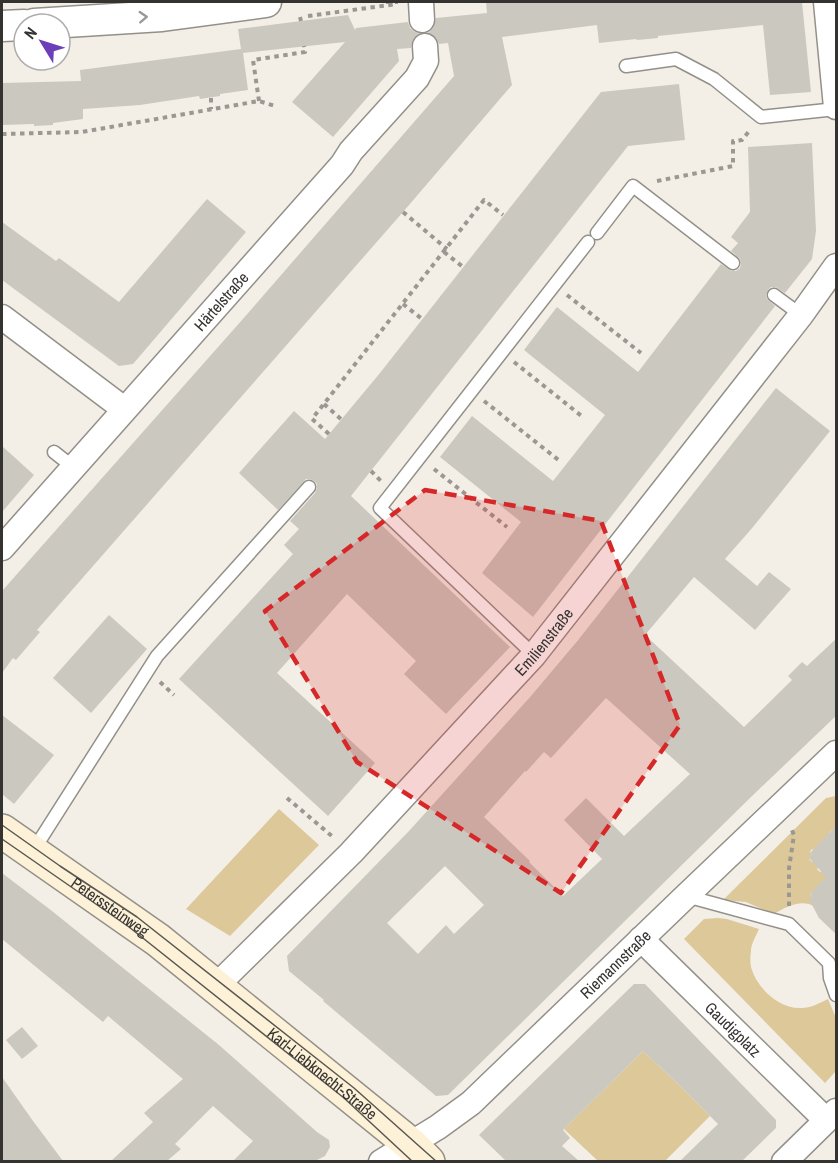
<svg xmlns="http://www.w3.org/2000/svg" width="838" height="1163" font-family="'Archivo Narrow',sans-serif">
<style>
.green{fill:#ddc89a}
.building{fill:#cbc8c0;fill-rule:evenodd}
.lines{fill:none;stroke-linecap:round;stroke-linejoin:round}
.service-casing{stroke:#939089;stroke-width:15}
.minor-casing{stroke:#939089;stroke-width:27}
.tertiary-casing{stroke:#939089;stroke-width:33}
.secondary-casing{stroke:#939089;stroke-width:36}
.path{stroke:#9b9893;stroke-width:4;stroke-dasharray:4.5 4.5;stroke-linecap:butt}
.service{stroke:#fff;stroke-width:12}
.minor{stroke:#fff;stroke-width:24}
.tertiary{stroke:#fff;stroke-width:30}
.secondary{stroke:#fdf1d7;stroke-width:33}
.tram{stroke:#595753;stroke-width:1.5}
.oneway{stroke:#9a9998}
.marked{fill:#d62828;fill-opacity:0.2;stroke:#d62828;stroke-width:4.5;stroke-dasharray:12 8;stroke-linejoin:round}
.labels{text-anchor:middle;stroke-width:5;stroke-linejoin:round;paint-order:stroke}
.street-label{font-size:16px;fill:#343330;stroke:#fff}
</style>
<rect width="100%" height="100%" fill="#f3efe7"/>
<g class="green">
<path d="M836,796V832L832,830L829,833L832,835L815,851L812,849L810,852L812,855L809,859L812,862L821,865L817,869L820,872L824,869L832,876L815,893L813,891L810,894L812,896L810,899L823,912C819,910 814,906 809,904C797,901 784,908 774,914L746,902L723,900L826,798Z"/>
<polygon points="279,809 319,845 230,936 186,909"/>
<path d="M718,918L727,919L759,929C756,936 751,944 751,951C750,957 750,965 752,970C758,989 780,1009 801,1008C811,1008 820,1003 828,999L836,1018V1071L825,1083L684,939L704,919Z"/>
<polygon points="643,1051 678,1084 710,1116 665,1161 598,1161 564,1129"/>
</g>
<g class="building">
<polygon points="486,2 802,2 811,92 770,95 763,25 658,36 658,38 648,39 637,40 636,39 599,43 597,25 502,37 512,85 403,212 37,630 40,632 16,660 13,658 2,673 2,591 242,320 454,76 448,43 439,44 436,38 428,33 434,27 436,18 487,13"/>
<polygon points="348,15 355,30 356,28 408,22 410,28 415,32 419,33 413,39 411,48 397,49 399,61 333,137 292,102 345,42 243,53 248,90 220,94 220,96 200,99 199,96 140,105 83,109 83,119 53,123 53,125 34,126 34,124 2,125 2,83 81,81 80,70 241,49 238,29"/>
<polygon points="679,84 685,140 628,146 351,496 510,647 446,714 404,674 416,661 347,594 277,673 375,763 328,816 179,679 293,554 284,545 299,529 290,521 315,493 317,488 317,484 314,481 310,479 306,479 278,510 239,473 294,411 325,439 380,373 601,92"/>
<polygon points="812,143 816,231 812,259 785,293 776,287 771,287 768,290 766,295 767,299 775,306 533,617 482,573 521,522 440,457 472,416 553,481 605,415 524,350 557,307 638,372 721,264 731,271 736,271 740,268 741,264 740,259 731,251 738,243 731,237 750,212 748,147"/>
<polygon points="207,199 246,232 133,364 119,366 2,280 2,222 56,261 59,258 119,302"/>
<path d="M776,388L830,431L753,527L725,559L757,586L769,572L791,589L755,630L694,577L645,635L744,727L792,680L788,676L802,662L807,666L837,638V715L751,797L448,1095L436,1096L323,1001L324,1000L289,971L287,956L409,831L531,696L579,639ZM606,698L690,774L624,836L586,798L564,820L602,859L563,896L529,862L530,861L484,817L525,771L526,772L544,752L551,758ZM445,866L484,905L454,934L446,925L418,954L387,923Z"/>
<polygon points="2,446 34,475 2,512"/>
<polygon points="109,615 147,649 91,713 53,678"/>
<polygon points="2,715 54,755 14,804 2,794"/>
<polygon points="837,825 837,935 819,918 809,899 812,896 810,894 826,877 809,858 812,855 810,853"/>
<polygon points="2,873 52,911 219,1045 317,1132 329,1140 330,1147 325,1156 315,1161 233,1161 253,1141 213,1106 175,1144 181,1149 167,1161 111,1161 153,1122 144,1113 183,1079 108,1016 103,1022 2,939"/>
<polygon points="634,984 645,984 776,1120 776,1128 742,1161 680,1161 718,1124 678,1084 643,1051 563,1130 570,1138 562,1146 579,1161 506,1161 479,1135"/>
<polygon points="22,1027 38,1046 22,1059 6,1040"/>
<polygon points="2,1077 33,1121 63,1161 2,1161"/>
</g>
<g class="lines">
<g class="service-casing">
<g id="service">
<polyline points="626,66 676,59 714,79 761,117 836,109"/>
<polyline points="597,233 633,186 733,263"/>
<polyline points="774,295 801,315"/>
<polyline points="54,452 73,467"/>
<polyline points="534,655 380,508 588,242"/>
<polyline points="33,851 157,656 309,487"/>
<polyline points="686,896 789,924 829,963 830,978 836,995"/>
</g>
</g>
<g class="minor-casing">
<g id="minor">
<polyline points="421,2 422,20"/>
<polyline points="826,2 836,107"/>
<polyline points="2,317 124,409"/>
<path id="s1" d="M2,548L342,165L351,151L417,78L426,61L425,46"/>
<path id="s2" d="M641,939L826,1120"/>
<path id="s3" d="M215,987L351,853L534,655L801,315L836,266"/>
<path id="s4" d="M381,1162L438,1127L471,1103L686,896L836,753"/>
<polyline points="784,1162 836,1111"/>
</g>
</g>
<g class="tertiary-casing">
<g id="tertiary">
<polyline points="34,24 162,16 266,2"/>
<polyline points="2,26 24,25"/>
</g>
</g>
<g class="secondary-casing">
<g id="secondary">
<path id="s5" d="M2,831L158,940L410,1144L428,1162"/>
</g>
</g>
<g class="path">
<polyline points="386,2 398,2"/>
<polyline points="308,16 397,4"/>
<polyline points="300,17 301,21"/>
<polyline points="211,98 211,109"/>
<polyline points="259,101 253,60 305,52 304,46"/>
<polyline points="2,134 82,132 259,101 275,106"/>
<polyline points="657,181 733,166 733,141 742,140 750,130"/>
<polyline points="403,212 447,249"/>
<polyline points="444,252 463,267"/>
<polyline points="567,295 641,353"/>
<polyline points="403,304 422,319"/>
<polyline points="514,362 584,418"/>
<polyline points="484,401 561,462"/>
<polyline points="324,404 341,419"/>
<polyline points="329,434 312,419 484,200 503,215"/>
<polyline points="434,469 507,527"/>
<polyline points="371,471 381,481"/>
<polyline points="160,682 174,695"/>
<polyline points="287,798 333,837"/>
<polyline points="789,906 789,868 794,835 791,828"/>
</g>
<use href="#service" class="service"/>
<use href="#minor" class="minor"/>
<use href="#tertiary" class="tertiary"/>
<use href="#secondary" class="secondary"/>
<g class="tram">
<polyline points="2,825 60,866 137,917 354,1088 437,1162"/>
<polyline points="2,839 129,927 344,1098 413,1162"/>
</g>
</g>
<defs><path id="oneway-chevron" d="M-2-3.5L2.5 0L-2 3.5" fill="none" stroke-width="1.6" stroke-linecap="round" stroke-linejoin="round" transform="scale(1.5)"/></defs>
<use class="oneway" href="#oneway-chevron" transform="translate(143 17) rotate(-3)"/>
<path class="marked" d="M425,490L601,521L680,725L561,893L357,762L265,611Z"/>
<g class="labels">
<g class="street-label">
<text dy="6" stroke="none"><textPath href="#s1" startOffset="330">Härtelstraße</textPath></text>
<text dy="6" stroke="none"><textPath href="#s3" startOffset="477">Emilienstraße</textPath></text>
<text dy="6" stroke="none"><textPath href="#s5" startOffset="132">Peterssteinweg</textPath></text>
<text dy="6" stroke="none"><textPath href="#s4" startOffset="308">Riemannstraße</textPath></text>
<text dy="6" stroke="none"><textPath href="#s2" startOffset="129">Gaudigplatz</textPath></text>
<text dy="6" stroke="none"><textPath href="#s5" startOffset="402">Karl-Liebknecht-Straße</textPath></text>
</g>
</g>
<rect width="838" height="1163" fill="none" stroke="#343330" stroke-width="6"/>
<g transform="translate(42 42) rotate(308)"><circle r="28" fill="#ffffff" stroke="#aeadac" stroke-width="1.5"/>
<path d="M0-4.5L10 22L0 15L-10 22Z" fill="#6b3fb7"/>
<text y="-9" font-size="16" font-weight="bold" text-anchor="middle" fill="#343330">N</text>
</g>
</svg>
